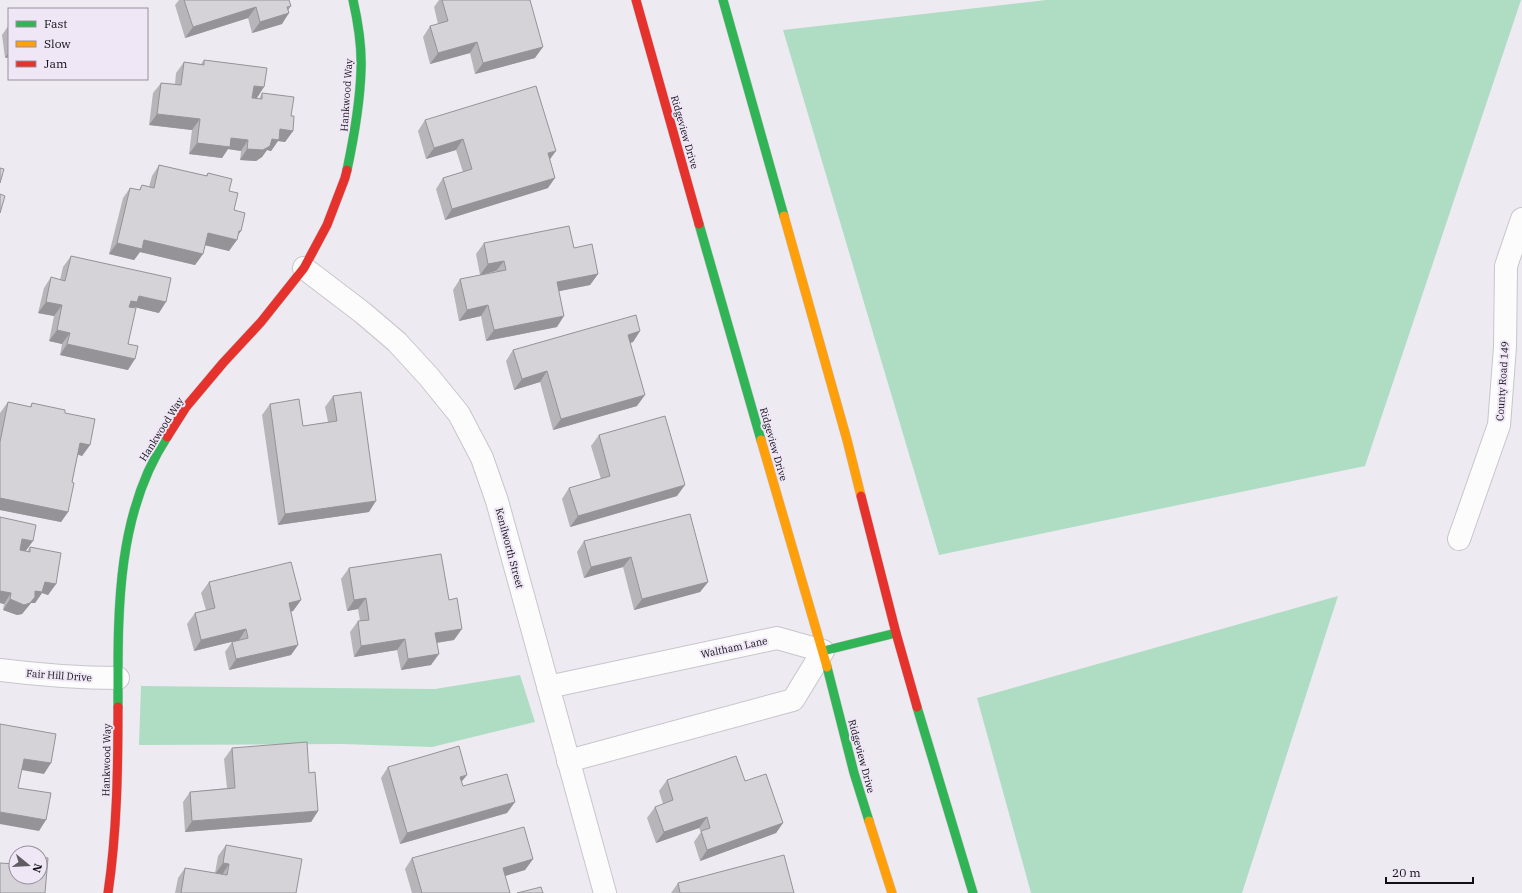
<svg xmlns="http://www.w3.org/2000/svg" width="1522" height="893" font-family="'IBM Plex Serif',serif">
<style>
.green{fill:#afddc4}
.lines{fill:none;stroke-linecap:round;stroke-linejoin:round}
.street-casing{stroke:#c8c5cb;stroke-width:24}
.fast-casing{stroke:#c8c5cb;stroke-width:10}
.slow-casing{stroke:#c8c5cb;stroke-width:10}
.jam-casing{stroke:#c8c5cb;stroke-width:10}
.street{stroke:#fcfcfd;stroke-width:22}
.fast{stroke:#30b455;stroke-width:9}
.slow{stroke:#ff9f0a;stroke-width:9}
.jam{stroke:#e5322d;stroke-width:9}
.wall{fill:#b7b5ba}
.shaded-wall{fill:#959397}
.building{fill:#d5d2d8;stroke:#959397}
.labels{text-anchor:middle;stroke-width:4;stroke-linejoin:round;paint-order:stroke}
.street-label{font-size:10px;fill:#120f15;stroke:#efe6f6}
</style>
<rect width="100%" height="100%" fill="#eeeaf2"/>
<g class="green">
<polygon points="1046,0 1521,0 1365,466 939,555 783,30"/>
<polygon points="1338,596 1242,893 1031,893 977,698"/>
<polygon points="520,675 535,722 432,747 342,744 139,745 141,686 435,689"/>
</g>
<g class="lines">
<g class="street-casing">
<g id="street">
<polyline points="304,268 363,313 397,342 429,377 459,414 482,458 497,501 605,893"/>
<polyline points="1459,539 1499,425 1505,347 1506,266 1522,219"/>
<path d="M0,670C39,675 78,678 118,678"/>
<polyline points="548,687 777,638 823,651 793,700 568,761"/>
</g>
</g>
<g class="fast-casing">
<g id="fast">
<polyline points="723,0 784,216"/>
<path d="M347,170C354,137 360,104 361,70C362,47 358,22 353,0"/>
<polyline points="699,224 761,440"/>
<polyline points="823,651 896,633"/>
<polyline points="827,667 854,773 869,821"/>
<path d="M118,707C118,616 115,516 167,437"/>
<polyline points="917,707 973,893"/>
</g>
</g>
<g class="slow-casing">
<g id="slow">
<polyline points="784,216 847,440 861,496"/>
<polyline points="761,440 827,667"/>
<polyline points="869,821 892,893"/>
</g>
</g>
<g class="jam-casing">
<g id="jam">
<polyline points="636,0 699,224"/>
<polyline points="167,437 186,407 223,363 261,322 304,268 327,225 345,178 347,170"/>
<polyline points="861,496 896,633 917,707"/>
<path d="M108,893C117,832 118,769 118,707"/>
</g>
</g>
<use href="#street" class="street"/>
<use href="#fast" class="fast"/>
<use href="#slow" class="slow"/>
<use href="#jam" class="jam"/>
</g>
<g class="wall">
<polygon points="179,0 289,0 288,10 282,24 252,33 248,18 185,38 175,5"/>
<polygon points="439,0 530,0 535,58 475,74 470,53 430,64 423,37 430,26 438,24 434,7"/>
<polygon points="9,25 9,57 5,58 2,35"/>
<polygon points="204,60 257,98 252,98 259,99 262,93 291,116 293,131 285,142 278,141 271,151 267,150 262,157 256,161 240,160 241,151 228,149 222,158 189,154 192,130 149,125 153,93 161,83 175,84 176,73 184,62 201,64"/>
<polygon points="425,120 550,160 548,188 445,220 436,189 443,178 463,172 456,150 426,159 418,131"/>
<polygon points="159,165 205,176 208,173 229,191 234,210 238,235 229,251 205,245 203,254 195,265 140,252 134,260 109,254 123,198 130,188 139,190 142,185 149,187 152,176"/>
<polygon points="484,243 574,248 598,274 590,285 559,291 557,327 486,341 481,316 459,321 453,290 460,279 497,272 496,271 480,275 476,254"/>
<polygon points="71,256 159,313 134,307 128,344 128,370 60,355 62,344 49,341 54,316 38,313 44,288 51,277 60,280 63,267"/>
<polygon points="640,331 633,342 630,343 637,406 553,430 540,382 514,390 506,361 513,350"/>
<polygon points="333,396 369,512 278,525 262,415 270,404 303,426 328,422 325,407"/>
<polygon points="8,402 30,407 32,403 65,413 90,445 82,456 78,454 72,482 68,512 61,522 0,510 0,413"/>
<polygon points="599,435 677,496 570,527 562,499 569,488 601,479 591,446"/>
<polygon points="0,517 26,552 27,552 30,547 56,584 48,595 42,593 35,603 31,603 22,614 17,615 3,610 4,604 0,603"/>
<polygon points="584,541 708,582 700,592 634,610 623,567 584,578 577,552"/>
<polygon points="349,568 454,640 437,643 431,665 401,670 397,650 354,657 350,632 358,621 360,621 358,609 347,611 341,579"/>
<polygon points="209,582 301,600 293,611 290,612 298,645 291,655 229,670 225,652 232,642 239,640 194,651 187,624 195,613 206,610 201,593"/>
<polygon points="232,748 309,773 318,811 311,822 185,832 183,802 190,792 227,788 224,759"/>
<polygon points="388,767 462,782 463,786 507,813 400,844 381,778"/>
<polygon points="667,780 745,781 783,823 776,833 700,861 694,842 701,832 699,828 656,843 647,818 655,807 663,804 659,791"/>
<polygon points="226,845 296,893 175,893 178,878 185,868 215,873 218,856"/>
<polygon points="412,858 533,859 525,870 505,876 510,893 412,893 405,869"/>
<polygon points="678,883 794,893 671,893"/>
</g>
<g class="shaded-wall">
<polygon points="291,6 285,14 289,13 282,24 252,33 260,22"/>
<polygon points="256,7 248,18 185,38 193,27"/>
<polygon points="477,42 470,53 430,64 438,53"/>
<polygon points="543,47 535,58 475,74 483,63"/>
<polygon points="9,52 9,57 5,58"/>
<polygon points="254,86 264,87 257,98 247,97"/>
<polygon points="157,114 200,119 192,130 149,125"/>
<polygon points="280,129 293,131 285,142 278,141 271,151 267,150 262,157 256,161 240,160 247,149"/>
<polygon points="231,138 248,140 241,151 228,149 222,158 189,154 197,143"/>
<polygon points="463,139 456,150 426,159 434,148"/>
<polygon points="556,151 548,162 548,153"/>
<polygon points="555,178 548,188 445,220 452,209"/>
<polygon points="239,231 241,231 235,240 237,240 229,251 200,244 208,233"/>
<polygon points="144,240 203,254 195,265 140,252 134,260 109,254 117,243"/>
<polygon points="504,261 496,271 480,275 488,264"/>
<polygon points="598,274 590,285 550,293 557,282"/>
<polygon points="139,296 166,302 159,313 134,307 123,312 131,301"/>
<polygon points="46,302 62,305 54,316 38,313"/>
<polygon points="488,305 481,316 459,321 467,310"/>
<polygon points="564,316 557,327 486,341 494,330"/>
<polygon points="57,330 70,333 62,344 49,341"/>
<polygon points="640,331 633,342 621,346 628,335"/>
<polygon points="67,344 135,359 128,370 60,355"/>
<polygon points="547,371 540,382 514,390 522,379"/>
<polygon points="645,395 637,406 553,430 561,419"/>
<polygon points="80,443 90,445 82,456 73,453"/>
<polygon points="685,485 677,496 570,527 578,516"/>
<polygon points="0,498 68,512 61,522 0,510"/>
<polygon points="376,501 369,512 278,525 285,514"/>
<polygon points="22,539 33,541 25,552 14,550"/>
<polygon points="631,557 623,567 584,578 591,567"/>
<polygon points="45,582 56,584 48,595 42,593 35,603 31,603 22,614 17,615 3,610 10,599 35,591"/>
<polygon points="708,582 700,592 634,610 642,599"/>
<polygon points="0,591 11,593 4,604 0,603"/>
<polygon points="366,598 358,609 347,611 354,600"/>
<polygon points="301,600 293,611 281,614 289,603"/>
<polygon points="246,629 239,640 194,651 201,640"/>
<polygon points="462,629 454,640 428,644 435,633"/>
<polygon points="405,639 397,650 354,657 361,646"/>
<polygon points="298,645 291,655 229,670 236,659"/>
<polygon points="439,654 431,665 401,670 408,659"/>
<polygon points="24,759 51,763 44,774 16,769"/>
<polygon points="467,775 459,785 460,777"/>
<polygon points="515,802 507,813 400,844 407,833"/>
<polygon points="318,811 311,822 185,832 192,821"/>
<polygon points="0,812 46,820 39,831 0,824"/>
<polygon points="707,817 699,828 656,843 664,832"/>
<polygon points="783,823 776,833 700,861 707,850"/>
<polygon points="533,859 525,870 495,879 503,868"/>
<polygon points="223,863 229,864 222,875 215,874"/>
</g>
<g class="building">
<polygon points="184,0 289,0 291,6 287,7 289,13 260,22 256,7 193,27"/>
<polygon points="442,0 530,0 543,47 483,63 477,42 438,53 430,26 448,21"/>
<polygon points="204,60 267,68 264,87 254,86 252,98 262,99 262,93 294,97 291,116 294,116 293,131 280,129 279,140 272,139 270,146 263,150 247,149 248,140 231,138 230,147 197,143 200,119 157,114 161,83 181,85 184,62 204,65"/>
<polygon points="536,86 556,151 548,153 555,178 452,209 443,178 472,169 463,139 434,148 425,120"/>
<polygon points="159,165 207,176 208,173 232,179 229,191 238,193 234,210 245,213 241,231 239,231 237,240 208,233 203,254 144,240 142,249 117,243 130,188 140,190 142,185 154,188"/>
<polygon points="0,168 4,169 0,183"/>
<polygon points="0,194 5,196 0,213"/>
<polygon points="569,226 574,248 592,244 598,274 557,282 564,316 494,330 488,305 467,310 460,279 506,270 504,261 488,264 484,243"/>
<polygon points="71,256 171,278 166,302 139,296 137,302 131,301 129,307 136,308 128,344 138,346 135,359 67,344 70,333 57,330 62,305 46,302 51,277 65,281"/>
<polygon points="636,315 640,331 628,335 645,395 561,419 547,371 522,379 513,350"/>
<polygon points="361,392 376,501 285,514 270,404 299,399 303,426 337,421 333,396"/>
<polygon points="8,402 31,407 32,403 65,410 65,413 95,419 90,445 80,443 72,482 74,483 68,512 0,498 0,442"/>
<polygon points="665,416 685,485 578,516 569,488 610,476 599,435"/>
<polygon points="690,514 708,582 642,599 631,557 591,567 584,541"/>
<polygon points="0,517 36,525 33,541 22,539 20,550 30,552 30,547 61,553 56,584 45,582 42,592 35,591 35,597 30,603 24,605 10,599 11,593 0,591"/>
<polygon points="441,554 449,600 457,598 462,629 435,633 439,654 408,659 405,639 361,646 358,621 369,620 366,598 354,600 349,568"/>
<polygon points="291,562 301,600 289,603 298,645 236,659 232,642 248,638 246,629 201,640 195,613 215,608 209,582"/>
<polygon points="0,724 56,734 51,763 24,759 18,788 51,793 46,820 0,812"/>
<polygon points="307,742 309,773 315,772 318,811 192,821 190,792 235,788 232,748"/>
<polygon points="459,746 467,775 460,777 463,786 507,774 515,802 407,833 388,767"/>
<polygon points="736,756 745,781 766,774 783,823 707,850 701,831 710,828 707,817 664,832 655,807 673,800 667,780"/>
<polygon points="524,827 533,859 503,868 510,893 422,893 412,858"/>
<polygon points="226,845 302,859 296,893 181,893 185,868 227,875 229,864 223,863"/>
<polygon points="784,855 794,893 680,893 678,883"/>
<polygon points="40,857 48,858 45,893 0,893 0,863 16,864 16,877 40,877"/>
<polygon points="541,887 543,893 517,893"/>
</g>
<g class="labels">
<g class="street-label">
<text transform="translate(346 95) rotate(-86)" y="4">Hankwood Way</text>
<text transform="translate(685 132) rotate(74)" y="4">Ridgeview Drive</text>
<text transform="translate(1502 381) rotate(-86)" y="4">County Road 149</text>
<text transform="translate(161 429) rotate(-58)" y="4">Hankwood Way</text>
<text transform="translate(774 444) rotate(74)" y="4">Ridgeview Drive</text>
<text transform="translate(510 548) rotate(75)" y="4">Kenilworth Street</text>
<text transform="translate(734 647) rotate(-12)" y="4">Waltham Lane</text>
<text transform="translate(59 675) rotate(4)" y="4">Fair Hill Drive</text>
<text transform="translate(862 756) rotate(75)" y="4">Ridgeview Drive</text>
<text transform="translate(106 760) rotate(-89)" y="4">Hankwood Way</text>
</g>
</g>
<rect x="8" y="8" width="140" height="72" fill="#efe6f6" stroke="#97909c"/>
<rect x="16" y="21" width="20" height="6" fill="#30b455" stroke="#97909c"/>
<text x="44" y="28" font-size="12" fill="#120f15">Fast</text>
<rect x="16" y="41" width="20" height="6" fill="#ff9f0a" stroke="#97909c"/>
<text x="44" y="48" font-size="12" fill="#120f15">Slow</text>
<rect x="16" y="61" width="20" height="6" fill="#e5322d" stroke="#97909c"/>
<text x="44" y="68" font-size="12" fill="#120f15">Jam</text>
<g transform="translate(28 865) rotate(108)"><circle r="19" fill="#efe6f6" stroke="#97909c"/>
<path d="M0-3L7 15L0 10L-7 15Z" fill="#5f5c62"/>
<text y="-6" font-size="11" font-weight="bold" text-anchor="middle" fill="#120f15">N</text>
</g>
<path d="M1386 877v6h87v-6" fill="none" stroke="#120f15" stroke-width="2"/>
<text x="1392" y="877" font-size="12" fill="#120f15" stroke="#efe6f6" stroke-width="3" paint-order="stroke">20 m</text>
</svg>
